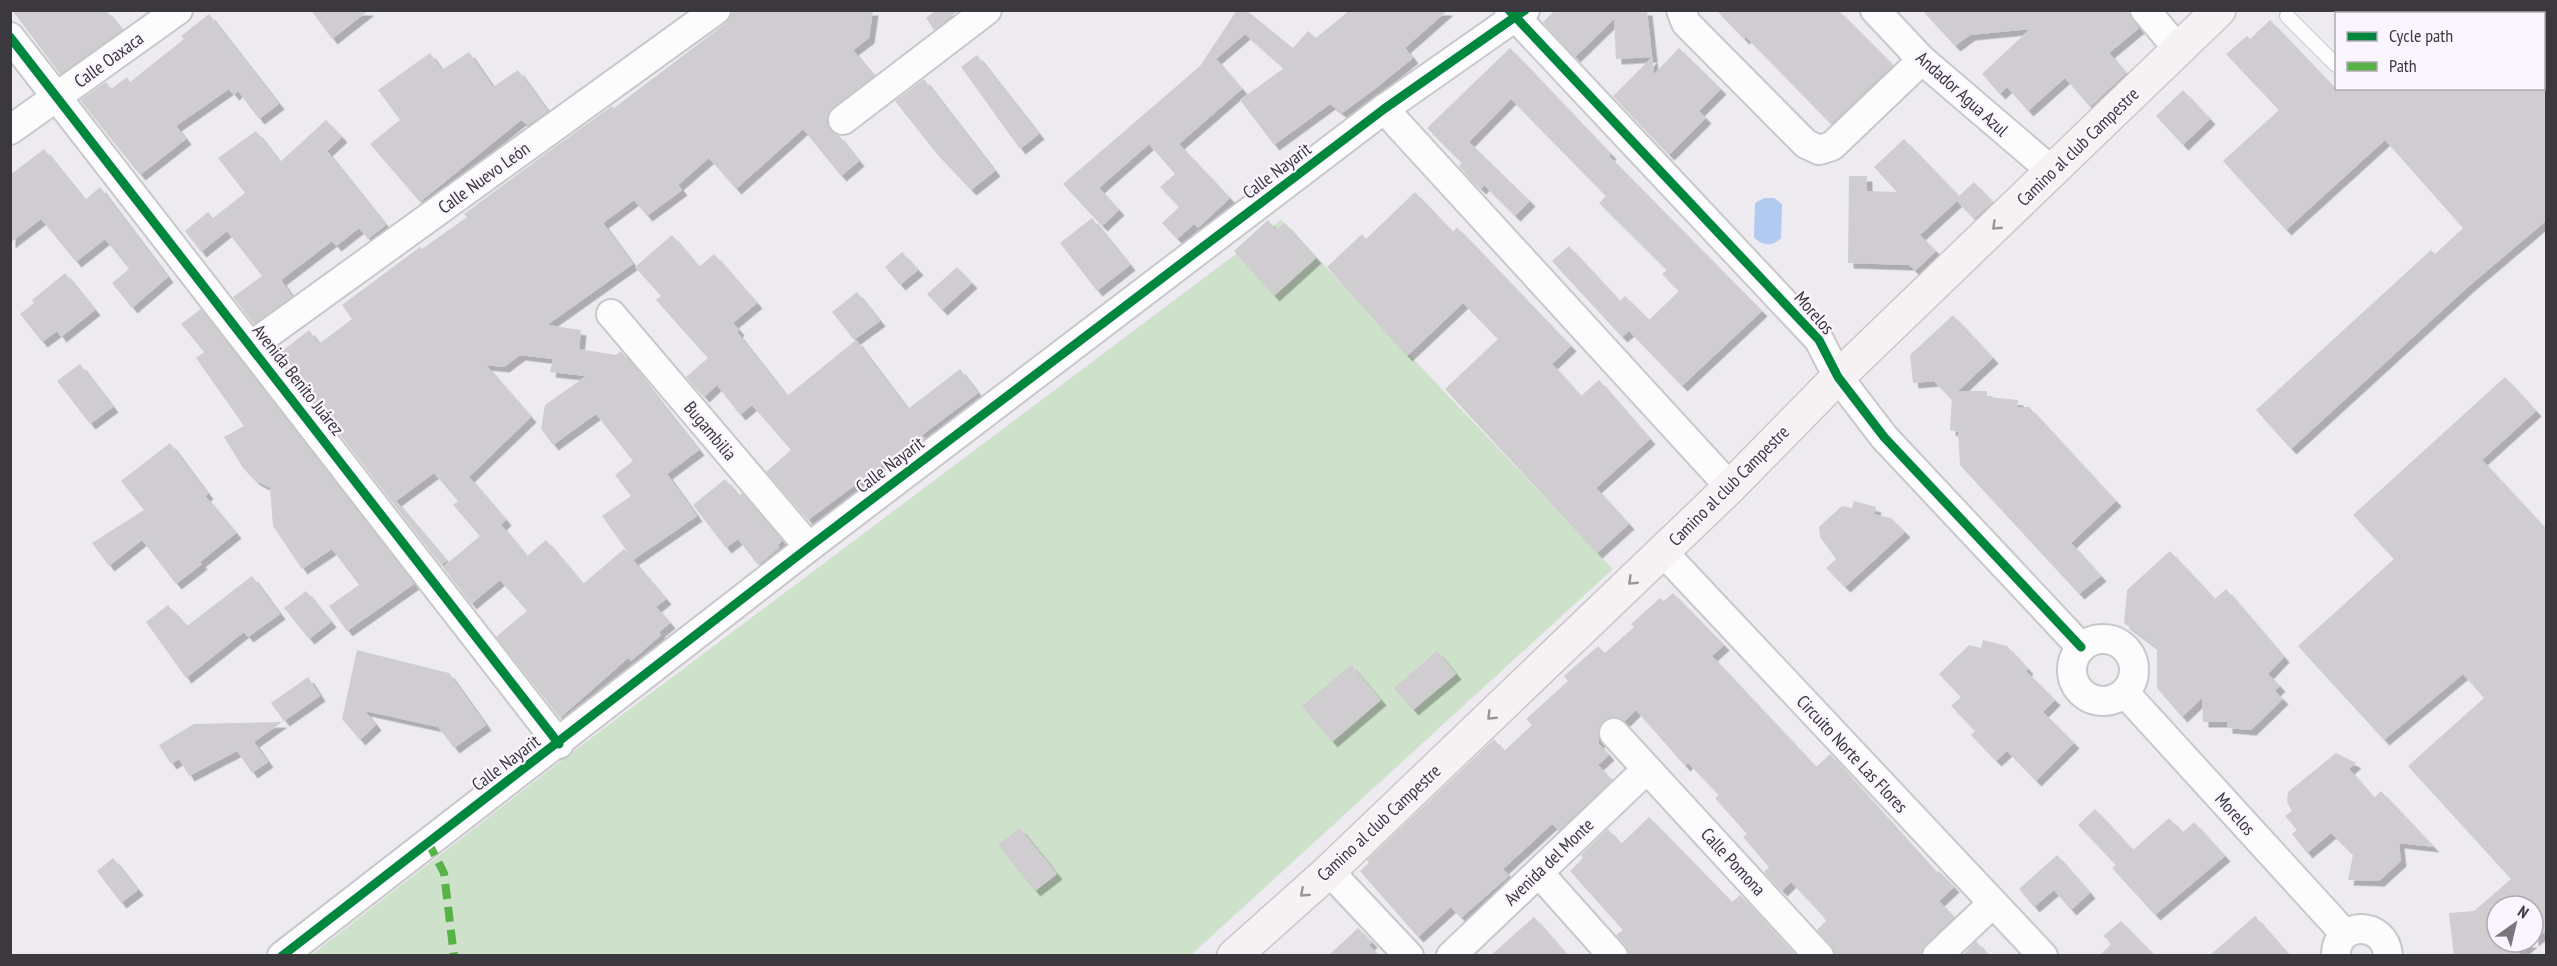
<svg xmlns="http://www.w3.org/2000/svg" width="2557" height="966" font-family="'PT Sans Narrow',sans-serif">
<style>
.green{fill:#cee1cb}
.water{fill:#b1caef}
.building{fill:#d0cdd0;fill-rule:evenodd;filter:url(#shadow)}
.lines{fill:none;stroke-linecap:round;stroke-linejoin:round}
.lane-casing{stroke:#c9c7cb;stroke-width:16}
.street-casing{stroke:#c9c7cb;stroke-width:32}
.secondary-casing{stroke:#c9c7cb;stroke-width:36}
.lane{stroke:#fcfcfd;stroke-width:14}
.street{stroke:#fcfcfd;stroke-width:28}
.secondary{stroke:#f6f1f3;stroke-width:33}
.quiet{stroke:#57b347;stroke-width:8;stroke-dasharray:15 8;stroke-linecap:butt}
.cycleway-casing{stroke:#faf5fe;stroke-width:13}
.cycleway{stroke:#00873e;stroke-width:9}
.oneway{stroke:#989598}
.labels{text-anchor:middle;stroke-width:4.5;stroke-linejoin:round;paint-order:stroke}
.street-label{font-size:18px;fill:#3b393e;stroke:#faf5fe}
</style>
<defs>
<filter id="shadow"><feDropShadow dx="5.5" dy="5.5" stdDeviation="0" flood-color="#0004"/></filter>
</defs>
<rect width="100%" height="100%" fill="#edebf0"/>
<polygon class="green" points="1281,220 1613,569 1191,955 310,956 566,757"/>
<path class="water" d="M1764,198H1774L1782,204L1781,238C1773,247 1762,246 1754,237L1755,203Z"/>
<g class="building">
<polygon points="12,10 106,10 122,30 60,74"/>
<polygon points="311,10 369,10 332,39"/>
<path d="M732,10H873L869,38L853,50L874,76L833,107L826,121L830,130L839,136L859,161L841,176L803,129L736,189L709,158L678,185L682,190L647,216L634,200L603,223L633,264L547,325L581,330L579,349L616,355L621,351L699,450L667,474L697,516L633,560L666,599L656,607L670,623L659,632L661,635L631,661L628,658L560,718L496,637L527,611L500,580L471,604L443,567L480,536L453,505L458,501L434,473L396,501L447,561L441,565L306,391L310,389L281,352L309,330L319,344L352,319L342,305L420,247L422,249L467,217L464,214L548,152L612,106L614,108L726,23ZM520,355L553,359L550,372L586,376L545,405L541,429L553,445L596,414L633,461L615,475L631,496L602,516L629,554L624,549L583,584L546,540L527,556L501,525L506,520L469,477L531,417L486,365L504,367Z"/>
<polygon points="936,10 959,10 934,30 926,18"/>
<polygon points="1237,10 1246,10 1293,48 1308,31 1316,38 1350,10 1448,10 1405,48 1413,58 1376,88 1342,113 1330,104 1274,145 1240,100 1284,68 1245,34 1216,59 1242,89 1179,144 1230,198 1198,228 1194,224 1177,239 1162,223 1179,207 1160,187 1175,174 1149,144 1099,188 1119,210 1102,226 1063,184 1200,66"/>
<polygon points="1555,10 1647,10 1654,74 1679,48 1721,89 1699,111 1706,118 1669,155 1613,96 1652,57 1616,59 1614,19 1575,57 1543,22"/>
<polygon points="1716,10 1838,10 1893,65 1831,124 1746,37 1744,39"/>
<polygon points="1922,10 2127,10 2139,28 2109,53 2126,73 2090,107 2065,78 2028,111 2007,87 2000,94 1982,74 2030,29 1970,35 1955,46"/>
<polygon points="209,14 279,104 259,119 238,91 234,95 229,89 176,126 186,139 140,175 80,100 106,82 111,89 127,77 130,82 184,39 181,36"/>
<polygon points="2270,20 2335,88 2547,88 2547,220 2469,286 2291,449 2256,410 2431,250 2435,254 2463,228 2385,140 2286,230 2223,161 2279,110 2226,54 2247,36 2250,39"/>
<polygon points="1510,48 1611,154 1609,156 1762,311 1682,386 1629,331 1622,337 1552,261 1569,246 1620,301 1625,296 1649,320 1679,291 1662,274 1667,270 1599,203 1606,196 1511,99 1469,142 1530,201 1515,216 1484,185 1481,189 1471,180 1459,166 1462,163 1427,128"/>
<polygon points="469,52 493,87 518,70 548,111 528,125 521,120 420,202 370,144 400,120 378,90 430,53 442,70"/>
<polygon points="977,55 1039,134 1020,149 961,67"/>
<polygon points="924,79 995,171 971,190 937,154 895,101"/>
<polygon points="2183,90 2210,119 2183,145 2156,116"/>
<polygon points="326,120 342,137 327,151 386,225 368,239 359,228 336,246 332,241 281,280 292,296 254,324 233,297 262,276 227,231 201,252 185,231 208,212 213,218 245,193 218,158 256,131 280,162"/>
<polygon points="1904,139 1959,196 1974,182 1993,202 1974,219 1957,201 1920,235 1936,251 1915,271 1909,265 1848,263 1849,176 1867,176 1867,191 1897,192 1874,167"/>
<polygon points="44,149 85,200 100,187 168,277 132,308 112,283 129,269 105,239 76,262 41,219 10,243 10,175"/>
<polygon points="1415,192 1453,232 1457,227 1571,346 1552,364 1581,396 1599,380 1650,439 1596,488 1629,524 1597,553 1445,389 1498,339 1463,303 1407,356 1327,267 1362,234 1366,239"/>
<polygon points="1092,218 1130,265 1097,291 1060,243"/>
<polygon points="1268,220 1276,230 1285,223 1316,258 1274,296 1234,251"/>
<polygon points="672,235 699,267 714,254 757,303 733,323 739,330 737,332 787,396 856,340 908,409 960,369 978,393 922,435 925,438 895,460 893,457 808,520 766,472 791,450 752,405 740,415 717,385 704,397 686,377 708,358 656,300 661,296 635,267"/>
<polygon points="902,252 918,270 900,285 885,267"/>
<polygon points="957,267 972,283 942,310 927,294"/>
<polygon points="65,273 95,310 61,337 57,331 42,342 20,314 34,303 32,300"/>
<polygon points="857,292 880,321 854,340 832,312"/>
<polygon points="201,309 414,584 347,631 329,606 359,585 332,549 302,569 273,526 270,488 255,480 243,468 224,437 244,426 196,358 204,352 181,324"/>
<polygon points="1953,315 1993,358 1958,391 1987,391 1987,397 2018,400 2017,407 2029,407 2116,501 2071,543 2101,576 2079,594 1960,465 1958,432 1950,430 1952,397 1950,398 1934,381 1913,383 1910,355"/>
<polygon points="80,364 113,407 90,424 57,381"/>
<polygon points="2505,377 2536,411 2482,460 2547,530 2547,930 2533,941 2533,906 2497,906 2497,942 2532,942 2516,956 2454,956 2449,913 2474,911 2511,879 2408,766 2484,698 2463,674 2384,740 2298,646 2394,559 2353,515"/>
<polygon points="170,443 208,494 205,496 236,533 200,562 202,564 176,584 142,540 109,566 92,543 144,510 121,481"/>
<polygon points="725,479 739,496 742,493 782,541 778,545 780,547 758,565 738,539 726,548 693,505"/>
<polygon points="1854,501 1876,507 1874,514 1891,518 1905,532 1845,587 1826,568 1836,559 1820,537 1819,527 1842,506 1852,508"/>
<polygon points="2170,551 2215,599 2226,589 2284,657 2268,674 2280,686 2275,691 2283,699 2251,730 2227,728 2227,722 2203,722 2202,698 2182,717 2157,688 2157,648 2124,623 2127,590"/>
<polygon points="252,576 280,614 248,637 244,632 186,678 146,622 168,605 187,626"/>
<polygon points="306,591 331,622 309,639 284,608"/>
<polygon points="1673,593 1724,645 1712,656 1804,754 1816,767 1830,754 1937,873 1939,871 1954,887 1939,901 1954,917 1926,944 1921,956 1835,956 1831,945 1817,930 1826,921 1822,915 1791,882 1782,891 1764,872 1769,867 1743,837 1747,834 1715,798 1719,795 1688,763 1685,766 1636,710 1625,721 1610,717 1599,728 1599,744 1609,755 1598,765 1612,780 1559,830 1552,824 1503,869 1509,876 1461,918 1451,907 1418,937 1360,871 1369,863 1367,860 1494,739 1504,751 1532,725 1526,719 1568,681 1564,676 1598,646 1605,653 1634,627 1631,624 1660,598 1664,601"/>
<polygon points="1983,640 2007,646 2028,669 2026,671 2055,700 2043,712 2074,743 2036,781 2007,751 1996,761 1971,735 1975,731 1951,706 1961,697 1939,674 1969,645 1981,648"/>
<polygon points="357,650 449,673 486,725 454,748 438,727 365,711 376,725 360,740 342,719"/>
<polygon points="1437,651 1456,674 1413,710 1394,688"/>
<polygon points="1351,665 1381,700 1332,742 1302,706"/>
<polygon points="308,677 320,696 284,721 271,703"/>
<polygon points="282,722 254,742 268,762 252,773 237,751 189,776 179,759 171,764 159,745 194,724"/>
<polygon points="2336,753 2356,763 2349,769 2374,798 2381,791 2434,847 2399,843 2401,861 2379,881 2348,880 2353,855 2331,833 2307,853 2292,834 2297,830 2285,816 2292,811 2287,802 2288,792"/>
<polygon points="2095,809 2133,850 2169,818 2183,832 2194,822 2225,856 2155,915 2112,868 2116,865 2078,825"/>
<polygon points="1649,817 1732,902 1740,895 1796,956 1629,956 1626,946 1616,935 1623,930 1570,871 1583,858 1581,855 1608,829 1621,844"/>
<polygon points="1020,828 1057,874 1035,891 998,845"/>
<polygon points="2057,855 2090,893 2071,910 2054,890 2034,907 2019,889"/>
<polygon points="113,858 138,890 121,903 97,871"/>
<polygon points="2255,916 2290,956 2209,956"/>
<polygon points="1534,917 1568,956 1490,956"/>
<polygon points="2121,921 2155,956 2099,956 2112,943 2103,936"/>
<polygon points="1358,928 1372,942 1369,945 1379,956 1328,956"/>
<polygon points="1976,941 1989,956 1962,956"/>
</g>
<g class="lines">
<g class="lane-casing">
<g id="lane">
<polyline points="2407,14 2410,10"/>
<polyline points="2484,14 2487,10"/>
<polyline points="2287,16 2336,65"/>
</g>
</g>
<g class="street-casing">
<g id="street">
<polyline points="1509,10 1819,340 1838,377 1884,437 2081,647"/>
<polyline points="1681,10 1686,23 1806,144 1819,150 1832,146 1922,60"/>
<polyline points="1875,10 1922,60 2053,172"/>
<polyline points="2145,10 2179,50"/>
<polyline points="10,37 559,744"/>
<polyline points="1384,109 1730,487"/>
<polyline points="843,120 987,10"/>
<polyline points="10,130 178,10"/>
<polyline points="611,314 809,547"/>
<polyline points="251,346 716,10"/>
<polyline points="1663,552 2043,956"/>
<circle cx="2103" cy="670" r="31"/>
<polyline points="2125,693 2345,934"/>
<polyline points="1614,733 1819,956"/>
<polyline points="1329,871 1409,956"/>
<polyline points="1539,873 1613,956"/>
<polyline points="282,956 809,547 1384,109 1525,10"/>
<polyline points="1451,956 1647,769"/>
<polyline points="1937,956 1992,904"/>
<path d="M2336,956C2335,920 2386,920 2388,956"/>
</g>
</g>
<g class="secondary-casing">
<polyline id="secondary" points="1234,956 1329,871 1730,487 1838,377 2219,10"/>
</g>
<use href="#lane" class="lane"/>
<use href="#street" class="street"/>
<use href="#secondary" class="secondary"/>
<polyline class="quiet" points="428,842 444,873 454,956"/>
<g class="cycleway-casing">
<g id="cycleway">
<polyline points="1509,10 1819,340 1838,377 1884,437 2081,647"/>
<polyline points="10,37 559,744"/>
<polyline points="282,956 809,547 1384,109 1525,10"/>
</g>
</g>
<use href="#cycleway" class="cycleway"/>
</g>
<defs><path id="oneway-chevron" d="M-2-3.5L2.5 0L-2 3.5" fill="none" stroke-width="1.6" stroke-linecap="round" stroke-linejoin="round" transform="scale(1.5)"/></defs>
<g class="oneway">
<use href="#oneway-chevron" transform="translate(1996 226) rotate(136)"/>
<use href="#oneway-chevron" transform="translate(1632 581) rotate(136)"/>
<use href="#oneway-chevron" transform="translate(1491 716) rotate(136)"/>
<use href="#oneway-chevron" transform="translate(1304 893) rotate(138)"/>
</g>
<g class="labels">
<g class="street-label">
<text transform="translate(109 60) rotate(-36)" y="6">Calle Oaxaca</text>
<text transform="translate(1962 94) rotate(42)" y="6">Andador Agua Azul</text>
<text transform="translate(2078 147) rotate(-44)" y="6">Camino al club Campestre</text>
<text transform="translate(1277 171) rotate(-37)" y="6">Calle Nayarit</text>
<text transform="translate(484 178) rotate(-36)" y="6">Calle Nuevo León</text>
<text transform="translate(1814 313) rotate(49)" y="6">Morelos</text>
<text transform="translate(298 380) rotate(52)" y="6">Avenida Benito Juárez</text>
<text transform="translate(710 431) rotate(50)" y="6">Bugambilia</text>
<text transform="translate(890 465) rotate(-37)" y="6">Calle Nayarit</text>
<text transform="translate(1729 486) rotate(-45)" y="6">Camino al club Campestre</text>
<text transform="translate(1852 754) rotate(47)" y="6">Circuito Norte Las Flores</text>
<text transform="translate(506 763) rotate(-37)" y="6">Calle Nayarit</text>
<text transform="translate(2235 814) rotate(48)" y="6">Morelos</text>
<text transform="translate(1379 823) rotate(-43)" y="6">Camino al club Campestre</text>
<text transform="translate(1549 862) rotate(-44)" y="6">Avenida del Monte</text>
<text transform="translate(1733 862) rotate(47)" y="6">Calle Pomona</text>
</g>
</g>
<rect width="2557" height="966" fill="none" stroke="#3b393e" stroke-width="24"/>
<rect x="2335" y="12" width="210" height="78" fill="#faf5fe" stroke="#aeaab1" stroke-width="1.5"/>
<rect x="2347" y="32" width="30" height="9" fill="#00873e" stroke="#aeaab1" stroke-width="1.5"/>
<text x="2389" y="42" font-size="18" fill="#3b393e">Cycle path</text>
<rect x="2347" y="62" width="30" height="9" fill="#57b347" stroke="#aeaab1" stroke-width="1.5"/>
<text x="2389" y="72" font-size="18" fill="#3b393e">Path</text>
<g transform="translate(2515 924) rotate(34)"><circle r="28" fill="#faf5fe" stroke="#aeaab1" stroke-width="1.5"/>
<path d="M0-4.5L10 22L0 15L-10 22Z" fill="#79777c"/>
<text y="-9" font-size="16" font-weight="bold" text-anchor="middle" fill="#3b393e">N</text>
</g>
</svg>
